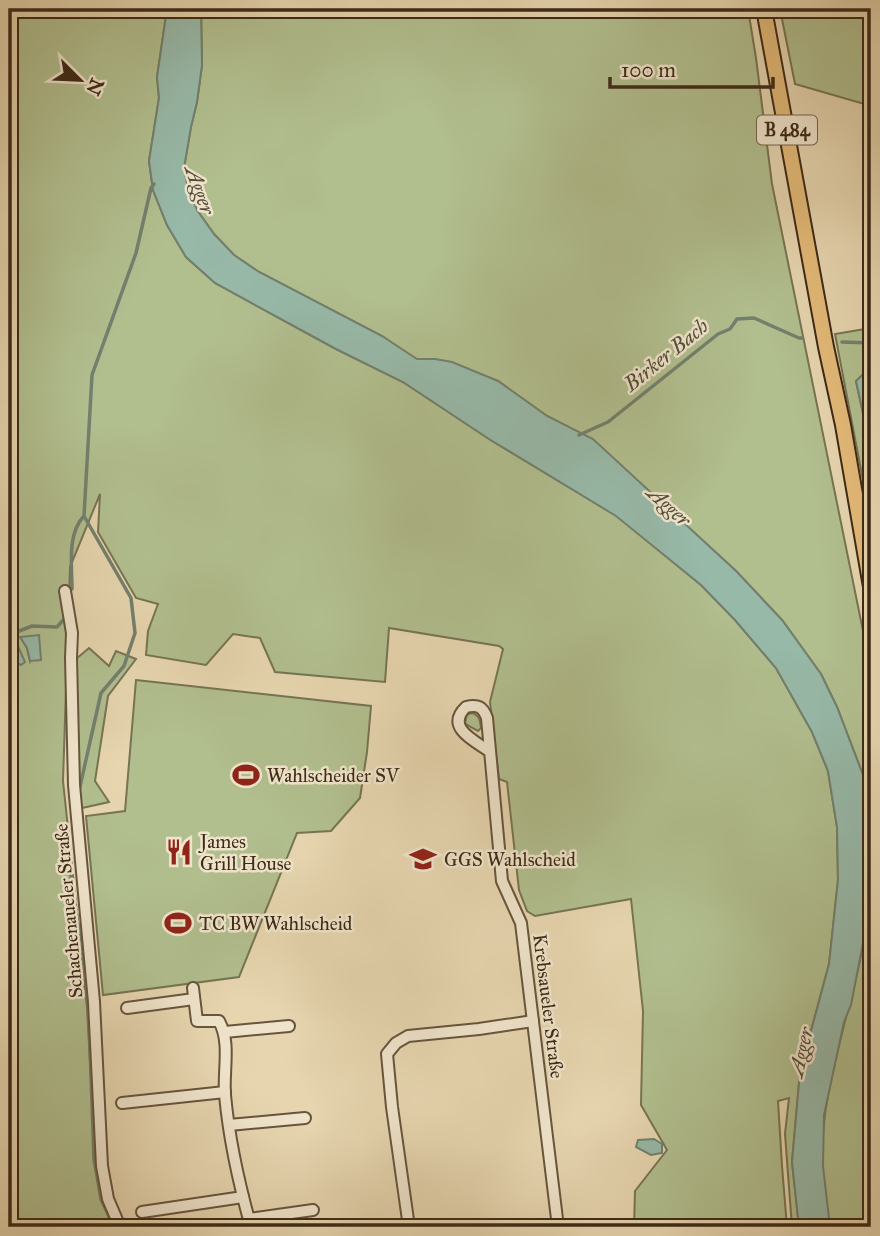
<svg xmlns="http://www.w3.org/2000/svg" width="880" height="1236" font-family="'IM FELL Great Primer',serif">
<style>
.green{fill:#b1be8e;stroke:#777452;stroke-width:2;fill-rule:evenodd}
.water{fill:#97b9a8;stroke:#73806e;stroke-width:2}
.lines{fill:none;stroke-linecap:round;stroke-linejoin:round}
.stream{stroke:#73806e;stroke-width:3.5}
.minor-casing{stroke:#67553c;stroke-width:14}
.major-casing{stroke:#3d2a16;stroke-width:18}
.minor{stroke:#efe4cb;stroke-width:10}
.major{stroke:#e3ba78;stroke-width:14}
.labels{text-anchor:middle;stroke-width:5;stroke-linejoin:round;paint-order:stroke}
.shield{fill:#efe4cb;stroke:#72624c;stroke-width:2}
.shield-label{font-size:18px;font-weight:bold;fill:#3d2a16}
.poi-label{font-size:19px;fill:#3d2a16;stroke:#efe4cb;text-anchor:start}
.street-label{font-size:19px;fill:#3d2a16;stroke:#efe4cb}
.water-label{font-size:21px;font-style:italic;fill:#544e3a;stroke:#efe4cb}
</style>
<rect width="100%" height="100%" fill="#e6d5af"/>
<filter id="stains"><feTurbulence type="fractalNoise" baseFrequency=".00286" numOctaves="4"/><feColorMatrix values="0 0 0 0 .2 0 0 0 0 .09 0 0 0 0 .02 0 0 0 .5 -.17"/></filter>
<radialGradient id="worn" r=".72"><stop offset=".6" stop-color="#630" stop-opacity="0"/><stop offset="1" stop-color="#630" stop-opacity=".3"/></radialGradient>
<g class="green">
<path d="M9,9H167L157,77L159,98L149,161L153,190L167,225L186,257L215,283L336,349L403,382L489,439L616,515L701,585L735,620L776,668L812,732L828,771L837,827L838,880L829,964L800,1072L792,1162L799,1227H792L785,1134L789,1098L778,1101L782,1166L787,1227H634L635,1191L667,1150L641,1105L643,1011L631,899L535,916L527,911L519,890L507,782L499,779L490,702L503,649L499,646L389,628L385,682L275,672L260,638L233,634L206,665L146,655L148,631L158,604L136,598L98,532L100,494L70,567L63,781L87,1008L92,1097L108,1215L112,1227H9V668L12,667L9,661ZM39,636L30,661L27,648L21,638Z"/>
<polygon points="201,9 748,9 756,58 772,184 871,670 871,796 837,707 821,674 782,620 736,571 593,440 547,416 498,381 435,359 417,360 382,336 259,272 234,255 214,234 197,210 188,188 184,168 191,126 197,102 202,65"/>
<polygon points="780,9 871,9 871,106 795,84"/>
<polygon points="871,328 871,367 856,381 871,450 871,522 835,334"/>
<polygon points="89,648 109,666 116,651 136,659 108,696 95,781 109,802 82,808 78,790 76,659"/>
<polygon points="136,680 371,706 367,752 360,798 331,831 297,833 239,977 103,995 86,816 125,811"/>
<path d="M471,713C479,714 480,720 481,728L478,731L467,725L465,723L467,715Z"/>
<path d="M871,855V1227H830C823,1191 820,1151 825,1114C833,1056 853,999 864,941C869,913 867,883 871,855Z"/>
</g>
<g class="water">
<polygon points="167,9 201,9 202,65 197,102 191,127 184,168 188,188 197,210 214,234 234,255 259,272 382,336 417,359 435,359 452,362 498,381 547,416 593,439 736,571 782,620 821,674 837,707 871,796 871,855 864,938 851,1005 844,1022 824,1115 823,1166 830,1227 799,1227 792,1162 800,1072 829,964 838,880 837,827 828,771 812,732 776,668 735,620 701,585 616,516 489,439 403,382 336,349 215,283 186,257 167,225 153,190 149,161 159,98 157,77"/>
<polygon points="871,367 871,450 856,381"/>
<polygon points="39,635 41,660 30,661 27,648 20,637"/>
<polygon points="14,640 16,642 25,662 21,665 17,663 9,643"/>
<polygon points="654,1139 662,1144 662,1153 651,1155 636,1147 638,1140"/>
</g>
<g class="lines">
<g class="stream">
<polyline points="842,342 871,343"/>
<polyline points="579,435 608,422 718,334 730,329 737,319 754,318 799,338 802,338"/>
<path d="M72,589C72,566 67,535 83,517"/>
<polyline points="9,635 32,626 57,627 64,619"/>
<polyline points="79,791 101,693 124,666 135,633 131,598 84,516 92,375 136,253 151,188 154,184"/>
<polyline points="66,842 88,992 94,1159 101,1199 114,1227"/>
</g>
<g class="minor-casing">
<g id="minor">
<polyline points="65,591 72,633 71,658 74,785 94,1002 102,1166 108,1199 120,1227"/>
<path d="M489,751C473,740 445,727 466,707C478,704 483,707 487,718L502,881L521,923L558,1227"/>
<path d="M193,988L197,1021H219C231,1043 223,1070 225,1095C229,1139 239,1184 251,1227"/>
<polyline points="127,1008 194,999"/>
<polyline points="225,1032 289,1026"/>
<polyline points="122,1103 225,1092"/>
<polyline points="229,1125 305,1118"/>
<polyline points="142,1212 243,1197"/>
<polyline points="249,1219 313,1210"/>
<polyline points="409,1227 392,1107 387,1054 396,1043 408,1036 479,1029 533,1021"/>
</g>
</g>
<g class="major-casing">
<polyline id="major" points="764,9 826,347 843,425 871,587"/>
</g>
<use href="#minor" class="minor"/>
<use href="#major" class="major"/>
</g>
<defs>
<g id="stadium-bare" transform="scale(2.1)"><path d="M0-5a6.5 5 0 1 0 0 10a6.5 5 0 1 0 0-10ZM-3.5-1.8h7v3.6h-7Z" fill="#8f2418" stroke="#efe4cb" stroke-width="2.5" paint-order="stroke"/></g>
<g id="restaurant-bare" transform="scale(2.1)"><path d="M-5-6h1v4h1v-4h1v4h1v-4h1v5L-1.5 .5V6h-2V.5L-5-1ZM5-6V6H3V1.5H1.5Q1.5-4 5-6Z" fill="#8f2418" stroke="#efe4cb" stroke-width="2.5" paint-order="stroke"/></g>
<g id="school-bare" transform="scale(2.1)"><path d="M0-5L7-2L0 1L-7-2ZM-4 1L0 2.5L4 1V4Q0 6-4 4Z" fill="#8f2418" stroke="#efe4cb" stroke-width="2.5" paint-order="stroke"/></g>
</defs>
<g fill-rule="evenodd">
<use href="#stadium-bare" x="246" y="775"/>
<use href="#restaurant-bare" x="179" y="852"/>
<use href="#school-bare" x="423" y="859"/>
<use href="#stadium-bare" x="178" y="923"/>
</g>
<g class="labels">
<rect class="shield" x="757" y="115.5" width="60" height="29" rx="5"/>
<g class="shield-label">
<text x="787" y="136">B 484</text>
</g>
<g class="poi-label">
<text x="267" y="782">Wahlscheider SV</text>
<text x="200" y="848">James<tspan x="200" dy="22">Grill House</tspan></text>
<text x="444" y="866">GGS Wahlscheid</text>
<text x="199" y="930">TC BW Wahlscheid</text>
</g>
<g class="street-label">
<text transform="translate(68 911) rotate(-95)" y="7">Schachenaueler Straße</text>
<text transform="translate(549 1006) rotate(83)" y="7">Krebsaueler Straße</text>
</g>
<g class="water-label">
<text transform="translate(200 190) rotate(70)" y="7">Agger</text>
<text transform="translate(666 355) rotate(-39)" y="7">Birker Bach</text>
<text transform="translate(669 506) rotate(42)" y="7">Agger</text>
<text transform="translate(801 1052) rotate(-77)" y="7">Agger</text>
</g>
</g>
<rect width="880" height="1236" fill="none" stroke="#e6d5af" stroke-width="35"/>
<rect x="10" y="10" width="859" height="1215" fill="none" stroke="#3d2a16" stroke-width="3.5"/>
<rect x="18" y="18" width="845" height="1201" fill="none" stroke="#3d2a16" stroke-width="2"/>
<g transform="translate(80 80) rotate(114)" stroke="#efe4cb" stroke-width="5" paint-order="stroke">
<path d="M0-5L12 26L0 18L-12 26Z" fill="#3d2a16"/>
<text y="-10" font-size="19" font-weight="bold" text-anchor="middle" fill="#3d2a16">N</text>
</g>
<path d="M610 77v10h163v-10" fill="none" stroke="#3d2a16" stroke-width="3.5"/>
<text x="621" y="77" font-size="21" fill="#3d2a16" stroke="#efe4cb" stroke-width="5" paint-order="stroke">100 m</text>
<rect width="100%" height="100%" filter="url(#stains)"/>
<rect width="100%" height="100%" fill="url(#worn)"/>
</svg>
